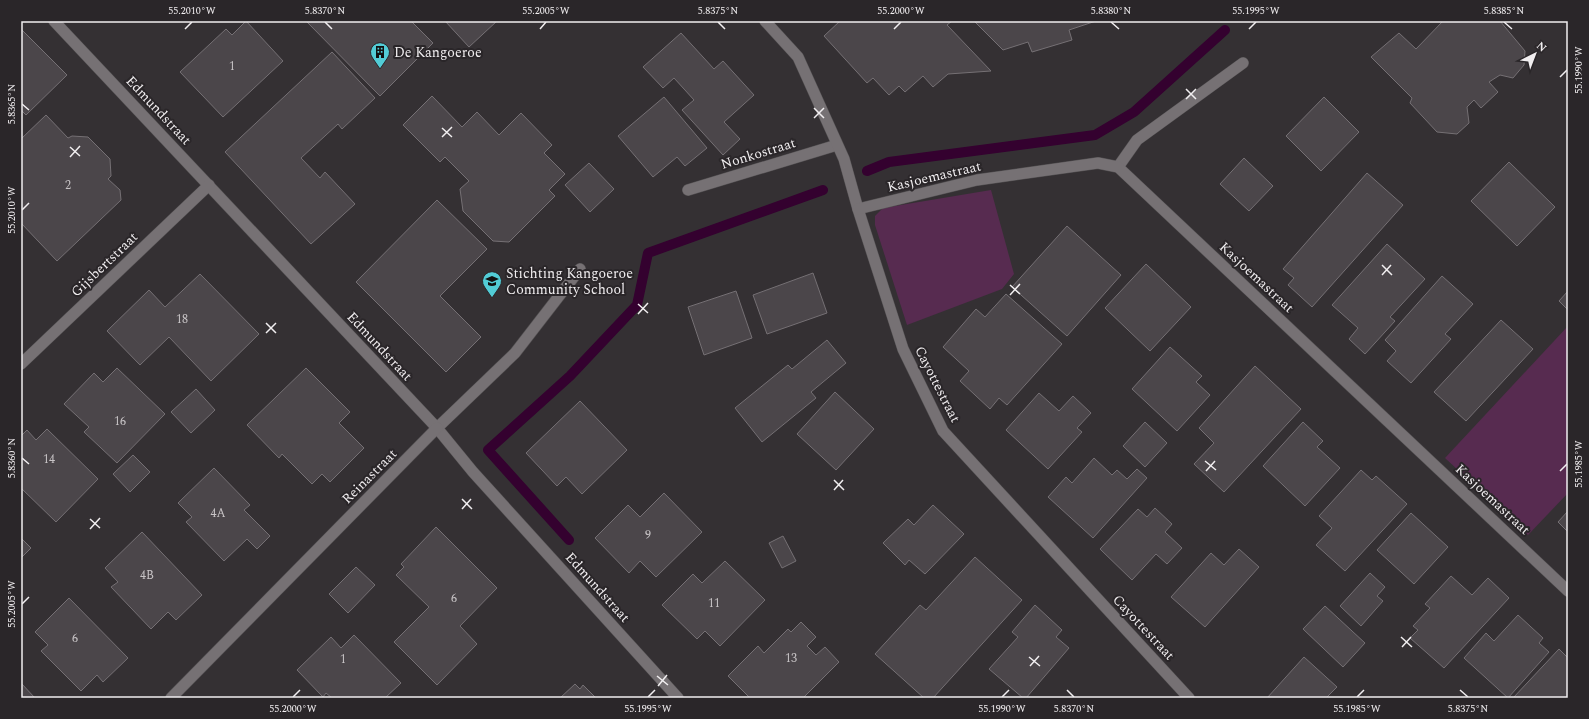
<svg xmlns="http://www.w3.org/2000/svg" width="1589" height="719" font-family="Spectral,serif">
<style>
.green{fill:#572b50}
.lines{fill:none;stroke-linecap:round;stroke-linejoin:round}
.stream{stroke:#34012f;stroke-width:10}
.building{fill:#4b464a;stroke:#757074}
.service-casing{stroke:#535052;stroke-width:12}
.minor-casing{stroke:#535052;stroke-width:12}
.service{stroke:#767174;stroke-width:11}
.minor{stroke:#767174;stroke-width:11}
.ticks{fill:none;stroke:#f1eef0;stroke-width:1.5}
.labels{text-anchor:middle;stroke-width:4;stroke-linejoin:round;paint-order:stroke}
.number-label{font-size:12px;fill:#c8c4c6}
.poi-label{font-size:14px;fill:#f1eef0;stroke:#2a2629;text-anchor:start}
.street-label{font-size:14px;fill:#f1eef0;stroke:#2a2629}
.neatline{fill:none;stroke:#f1eef0;stroke-width:1.5}
.ticks-label{font-size:10px;text-anchor:middle;fill:#f1eef0}
</style>
<rect width="100%" height="100%" fill="#343033"/>
<g class="green">
<polygon points="991,190 1014,274 1002,289 907,325 875,225 875,216 883,208"/>
<polygon points="1568,326 1568,493 1528,535 1445,458"/>
</g>
<g class="lines">
<g class="stream">
<polyline points="867,171 889,162 1095,135 1134,112 1225,30"/>
<polyline points="569,540 488,450 570,376 637,305 648,253 823,190"/>
</g>
</g>
<g class="building">
<polygon points="246,21 283,61 223,117 180,72 226,29 232,35"/>
<polygon points="306,21 411,21 433,43 380,96"/>
<polygon points="445,21 497,21 469,47"/>
<polygon points="840,21 952,21 947,25 991,71 948,74 933,87 923,76 905,92 899,86 889,95 873,78 867,83 824,36"/>
<polygon points="974,21 1096,21 1069,30 1072,40 1032,52 1028,42 1003,50"/>
<polygon points="1443,21 1500,21 1525,51 1524,65 1513,78 1500,75 1489,82 1498,92 1481,108 1474,100 1467,107 1469,123 1457,134 1437,132 1410,103 1412,98 1371,57 1399,33 1416,49"/>
<polygon points="21,29 67,75 26,115 21,110"/>
<polygon points="681,33 714,69 723,61 754,95 724,122 740,139 723,155 682,110 694,100 674,78 663,88 643,67"/>
<polygon points="332,52 375,98 342,129 338,124 301,158 320,178 325,172 355,204 311,244 225,152"/>
<polygon points="432,96 462,127 477,112 499,135 521,113 552,145 544,153 565,174 549,190 555,196 509,242 493,241 463,211 460,189 469,181 445,157 440,162 403,125"/>
<polygon points="664,97 707,148 685,166 677,157 653,177 618,136"/>
<polygon points="1324,97 1359,132 1321,171 1286,136"/>
<polygon points="46,115 68,138 72,136 88,137 110,159 111,176 108,179 120,190 121,200 57,261 21,223 21,139"/>
<polygon points="1244,158 1273,186 1249,211 1220,184"/>
<polygon points="1509,162 1555,207 1517,246 1471,201"/>
<polygon points="589,163 614,189 590,212 565,185"/>
<polygon points="1367,173 1403,205 1312,307 1288,285 1294,278 1283,269"/>
<polygon points="437,200 487,249 440,296 481,337 446,372 356,282"/>
<polygon points="1067,226 1121,275 1067,336 1012,287"/>
<polygon points="1387,244 1425,279 1390,317 1395,321 1365,354 1349,339 1358,328 1332,305"/>
<polygon points="1146,264 1191,307 1150,351 1105,308"/>
<polygon points="813,273 827,313 767,334 753,295"/>
<polygon points="200,274 259,334 211,381 169,337 140,365 107,331 149,290 165,307"/>
<polygon points="1442,276 1473,304 1445,334 1451,339 1411,383 1387,361 1396,351 1385,340"/>
<polygon points="736,291 752,338 704,355 688,307"/>
<polygon points="1568,291 1568,310 1559,301"/>
<polygon points="1006,294 1062,344 1007,405 999,398 990,409 960,381 969,371 943,347 976,309 985,317"/>
<polygon points="1501,320 1533,349 1466,421 1434,392"/>
<polygon points="827,340 846,363 811,392 816,398 762,442 735,408 788,365 792,369"/>
<polygon points="1170,347 1202,376 1196,382 1210,395 1177,431 1132,389"/>
<polygon points="1255,366 1301,409 1224,492 1194,464 1214,443 1199,428"/>
<polygon points="117,368 165,414 117,463 84,432 89,427 64,404 94,373 103,382"/>
<polygon points="306,368 350,412 339,423 364,448 330,482 322,474 312,484 282,454 279,458 247,425"/>
<polygon points="196,389 215,410 191,433 171,412"/>
<polygon points="835,392 874,429 836,470 797,434"/>
<polygon points="1039,393 1059,411 1073,396 1091,413 1077,428 1082,432 1048,469 1006,430"/>
<polygon points="580,401 627,450 582,494 566,477 557,486 526,453"/>
<polygon points="1145,422 1167,443 1145,467 1123,446"/>
<polygon points="1303,422 1323,441 1317,447 1340,468 1305,506 1263,466"/>
<polygon points="47,429 98,479 56,522 21,488 21,436 27,430 36,440"/>
<polygon points="133,455 150,472 130,492 113,474"/>
<polygon points="1094,458 1112,475 1117,470 1127,479 1137,469 1147,478 1093,538 1048,497 1066,477 1072,483"/>
<polygon points="214,468 250,505 244,510 270,536 257,549 247,539 224,561 186,522 192,517 178,503"/>
<polygon points="1361,470 1372,480 1376,476 1407,504 1345,571 1316,545 1332,528 1319,516"/>
<polygon points="664,493 702,532 656,577 640,561 629,573 595,538 628,505 640,517"/>
<polygon points="933,505 964,534 925,574 909,560 905,565 883,543 908,519 914,525"/>
<polygon points="1155,508 1172,524 1165,532 1182,548 1167,564 1156,554 1132,580 1100,549 1138,509 1147,517"/>
<polygon points="1568,511 1568,532 1558,522"/>
<polygon points="1411,513 1448,547 1414,584 1377,550"/>
<polygon points="436,527 497,588 460,626 477,644 437,685 394,642 429,607 396,575 404,567 401,564"/>
<polygon points="142,532 202,595 176,620 168,612 151,629 111,587 118,582 105,568"/>
<polygon points="783,536 796,561 782,568 769,543"/>
<polygon points="21,538 31,548 21,558"/>
<polygon points="1239,549 1259,567 1205,627 1171,597 1211,553 1224,565"/>
<polygon points="975,557 1022,600 933,698 924,698 875,654 920,605 926,610"/>
<polygon points="725,561 765,600 720,646 705,631 697,639 662,605 693,574 702,583"/>
<polygon points="356,567 375,585 348,613 329,594"/>
<polygon points="1370,573 1385,587 1377,596 1383,601 1361,626 1340,606"/>
<polygon points="1451,576 1472,595 1488,578 1509,598 1444,668 1410,638 1418,630 1413,626 1430,608 1425,604"/>
<polygon points="69,598 128,658 103,682 97,675 81,691 41,651 48,645 35,632"/>
<polygon points="1035,605 1062,630 1056,637 1069,648 1026,698 1023,698 989,669 1018,637 1012,632"/>
<polygon points="1325,606 1365,643 1343,667 1303,629"/>
<polygon points="1518,615 1543,638 1539,643 1549,652 1508,698 1464,658 1486,633 1494,641"/>
<polygon points="801,622 816,637 807,646 816,655 825,647 839,662 803,698 750,698 728,676 758,646 764,653 788,629 791,632"/>
<polygon points="354,635 401,683 385,698 332,698 326,693 323,697 297,670 331,637 341,648"/>
<polygon points="1559,649 1568,658 1568,698 1513,698"/>
<polygon points="1304,657 1337,687 1326,698 1267,698"/>
<polygon points="21,683 35,698 21,698"/>
<polygon points="575,684 580,689 583,685 596,698 560,698"/>
</g>
<g class="lines">
<g class="service-casing">
<g id="service">
<polyline points="1118,167 1137,140 1243,63"/>
<polyline points="688,190 837,145"/>
<polyline points="437,428 515,353 580,269"/>
</g>
</g>
<g class="minor-casing">
<g id="minor">
<polyline points="54,21 437,428 473,472 678,698"/>
<polyline points="765,21 798,57 844,159 858,209 903,349 943,431 1189,698"/>
<polyline points="858,209 977,180 1098,163 1118,167 1568,591"/>
<polyline points="21,364 209,185"/>
<polyline points="171,698 437,428"/>
</g>
</g>
<use href="#service" class="service"/>
<use href="#minor" class="minor"/>
</g>
<path class="ticks" d="M325,22L332,29M718,22L725,29M1111,22L1119,29M1504,22L1512,29M185,29L192,22M540,29L546,22M894,29L901,22M1249,29L1256,22M1560,77L1567,70M1186,89L1196,99M1186,99L1196,89M22,104L29,110M814,108L824,118M814,118L824,108M442,128L452,137M442,137L452,127M70,147L80,156M70,157L80,146M22,210L29,203M1382,265L1392,275M1382,275L1391,265M1010,285L1020,294M1010,295L1020,284M638,304L648,313M638,314L648,303M266,323L276,333M266,333L276,323M22,458L29,464M1205,461L1216,470M1206,471L1215,461M1560,471L1567,464M834,480L844,490M834,490L843,480M462,499L472,509M462,509L471,499M90,519L100,528M90,529L100,518M22,604L29,597M1401,637L1412,647M1402,647L1411,637M1029,657L1040,666M1030,666L1039,656M657,676L668,685M658,686L667,675M1067,690L1074,697M1460,690L1468,697M293,697L300,690M648,697L655,690M1002,697L1009,690M1357,697L1364,690"/>
<defs>
<g id="building-pin" transform="scale(1)"><path d="M0 17L-7.5 6A9.5 9.5 0 1 1 7.5 6Z" fill="#52ccd6" stroke="#2a2629"/><path d="M-4-6H4V6H1V3H-1V6H-4ZM-2.5-4.3h1.7v1.8h-1.7ZM.8-4.3h1.7v1.8H.8ZM-2.5-1h1.7V.8h-1.7ZM.8-1h1.7V.8H.8Z" fill="#111"/></g>
<g id="school-pin" transform="scale(1)"><path d="M0 17L-7.5 6A9.5 9.5 0 1 1 7.5 6Z" fill="#52ccd6" stroke="#2a2629"/><path d="M0-5L7-2L0 1L-7-2ZM-4 1L0 2.5L4 1V4Q0 6-4 4Z" fill="#111"/></g>
</defs>
<g fill-rule="evenodd">
<use href="#building-pin" x="380" y="52"/>
<use href="#school-pin" x="492" y="281"/>
</g>
<g class="labels">
<g class="number-label">
<text x="232" y="70">1</text>
<text x="68" y="189">2</text>
<text x="182" y="323">18</text>
<text x="120" y="425">16</text>
<text x="49" y="463">14</text>
<text x="218" y="517">4A</text>
<text x="648" y="539">9</text>
<text x="147" y="579">4B</text>
<text x="454" y="602">6</text>
<text x="714" y="607">11</text>
<text x="75" y="642">6</text>
<text x="791" y="662">13</text>
<text x="343" y="663">1</text>
</g>
<g class="poi-label">
<text x="394" y="57">De Kangoeroe</text>
<text x="506" y="278">Stichting Kangoeroe<tspan x="506" dy="16">Community School</tspan></text>
</g>
<g class="street-label">
<text transform="translate(159 110) rotate(47)" y="5">Edmundstraat</text>
<text transform="translate(758 153) rotate(-17)" y="5">Nonkostraat</text>
<text transform="translate(934 176) rotate(-13)" y="5">Kasjoemastraat</text>
<text transform="translate(104 264) rotate(-44)" y="5">Gijsbertstraat</text>
<text transform="translate(1257 277) rotate(43)" y="5">Kasjoemastraat</text>
<text transform="translate(380 346) rotate(47)" y="5">Edmundstraat</text>
<text transform="translate(938 384) rotate(63)" y="5">Cayottestraat</text>
<text transform="translate(369 476) rotate(-45)" y="5">Reinastraat</text>
<text transform="translate(1493 499) rotate(43)" y="5">Kasjoemastraat</text>
<text transform="translate(598 587) rotate(48)" y="5">Edmundstraat</text>
<text transform="translate(1144 627) rotate(47)" y="5">Cayottestraat</text>
</g>
</g>
<rect width="1589" height="719" fill="none" stroke="#2a2629" stroke-width="44"/>
<g transform="translate(1535 54) rotate(42)" stroke="#2a2629" stroke-width="3" paint-order="stroke">
<path d="M0-3L7 15L0 10L-7 15Z" fill="#f1eef0"/>
<text y="-6" font-size="11" font-weight="bold" text-anchor="middle" fill="#f1eef0">N</text>
</g>
<rect x="22" y="22" width="1545" height="675" class="neatline"/>
<g class="ticks-label">
<text x="192" y="14">55.2010°W</text>
<text x="325" y="14">5.8370°N</text>
<text x="546" y="14">55.2005°W</text>
<text x="718" y="14">5.8375°N</text>
<text x="901" y="14">55.2000°W</text>
<text x="1111" y="14">5.8380°N</text>
<text x="1256" y="14">55.1995°W</text>
<text x="1504" y="14">5.8385°N</text>
<text transform="translate(1578 70) rotate(-90)" y="4">55.1990°W</text>
<text transform="translate(11 104) rotate(-90)" y="4">5.8365°N</text>
<text transform="translate(11 210) rotate(-90)" y="4">55.2010°W</text>
<text transform="translate(11 458) rotate(-90)" y="4">5.8360°N</text>
<text transform="translate(1578 464) rotate(-90)" y="4">55.1985°W</text>
<text transform="translate(11 604) rotate(-90)" y="4">55.2005°W</text>
<text x="293" y="712">55.2000°W</text>
<text x="648" y="712">55.1995°W</text>
<text x="1002" y="712">55.1990°W</text>
<text x="1074" y="712">5.8370°N</text>
<text x="1357" y="712">55.1985°W</text>
<text x="1468" y="712">5.8375°N</text>
</g>
</svg>
